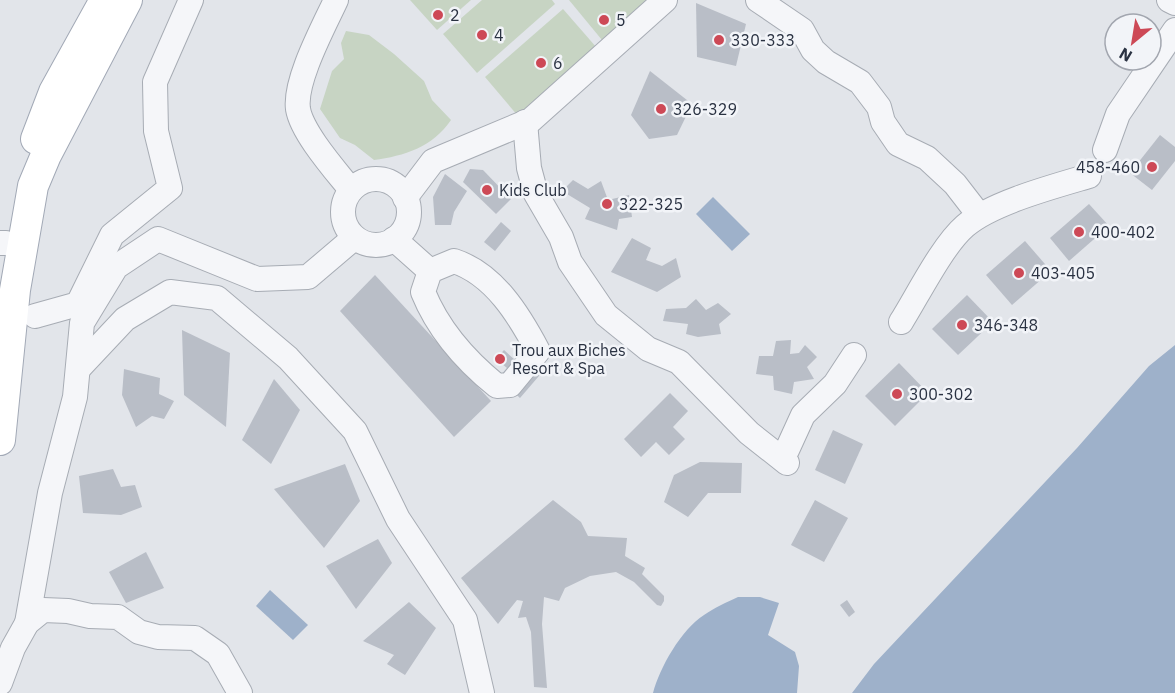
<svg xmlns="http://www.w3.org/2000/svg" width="1175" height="693" font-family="'IBM Plex Sans',sans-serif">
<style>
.green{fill:#c7d4c3}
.water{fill:#9eb1ca}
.building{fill:#b9bec7}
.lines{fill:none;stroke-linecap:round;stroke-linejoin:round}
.minor-casing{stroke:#a7acb4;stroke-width:26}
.major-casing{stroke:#a2a9b6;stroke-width:32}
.minor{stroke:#f5f6f9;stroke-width:24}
.major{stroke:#fff;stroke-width:30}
.poi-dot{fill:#cd4956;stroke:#f2f4f8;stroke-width:2}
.labels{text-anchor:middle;stroke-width:5;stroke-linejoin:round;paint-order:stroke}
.poi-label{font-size:16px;fill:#2a3242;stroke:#f2f4f8;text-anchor:start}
</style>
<rect width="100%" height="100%" fill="#e2e5ea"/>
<g class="green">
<polygon points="410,0 471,0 437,30"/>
<polygon points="482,0 552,0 555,4 477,73 443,34"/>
<polygon points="569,0 647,0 602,40"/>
<polygon points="563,9 597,48 518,116 485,77"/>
<path d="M346,31L369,35L394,54L424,81L432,100L451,120C433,147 404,156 374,160L355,145L340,138L320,109L332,71L344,59L341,43Z"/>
</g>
<g class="water">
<polygon points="713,197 750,234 732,251 696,214"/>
<polygon points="1175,345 1175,693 852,693 874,664 1077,448 1149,366"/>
<polygon points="270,590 308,625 293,640 256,606"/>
<path d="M738,597H760L779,603L768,635L795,652L799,666L797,693H653C660,667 681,630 704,615C714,608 727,602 738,597Z"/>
</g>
<g class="building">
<polygon points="696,3 746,24 736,66 697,57"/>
<polygon points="650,71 692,104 677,135 649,139 631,115"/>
<polygon points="1160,135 1175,147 1175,161 1152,190 1130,173"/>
<polygon points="470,169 483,170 511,199 496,214 463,182"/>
<polygon points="445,174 467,191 454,212 451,225 435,225 433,197"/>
<polygon points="573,180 588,189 601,181 608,200 629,195 632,217 619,219 617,230 585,219 590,208 562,191"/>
<polygon points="1089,204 1109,226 1069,261 1050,238"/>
<polygon points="501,222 511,231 495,251 484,242"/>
<polygon points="632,238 651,248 646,260 662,266 676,258 681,277 657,292 611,272"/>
<polygon points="1025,241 1051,271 1012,305 986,275"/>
<polygon points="375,275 491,401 454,437 340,311"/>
<polygon points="967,295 993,322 958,355 932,329"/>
<polygon points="696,299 706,310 718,303 731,314 719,324 721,334 698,337 686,334 688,324 663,321 666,309 686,308"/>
<polygon points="182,330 230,353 226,427 184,395"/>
<polygon points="791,340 790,354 799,353 805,345 817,357 807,367 814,379 794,382 792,394 774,390 773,376 756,374 759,356 773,356 776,341"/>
<polygon points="504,350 515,360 524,350 545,369 520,398 498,378 507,368 496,359"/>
<polygon points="899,363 928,393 895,426 865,396"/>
<polygon points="124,369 160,378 159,394 174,401 164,419 152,416 136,427 122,395"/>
<polygon points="274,379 300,410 271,464 242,440"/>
<polygon points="670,393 688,411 673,427 685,439 669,455 656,442 641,457 624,439"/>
<polygon points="833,430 863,444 845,484 815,470"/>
<polygon points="700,462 742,463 741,493 708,493 688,517 664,502 674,475"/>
<polygon points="345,464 360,501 324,548 274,489"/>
<polygon points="113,469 121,487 135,485 142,507 121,515 83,513 79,476"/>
<polygon points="553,500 581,522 588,536 627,538 625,556 645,568 642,574 664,596 664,601 661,606 657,605 634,582 616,572 590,576 565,588 559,601 544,597 542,624 547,688 534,687 531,632 526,617 518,618 523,601 517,600 498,624 461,578"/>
<polygon points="815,500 848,518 824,562 791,545"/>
<polygon points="378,539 392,563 356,609 326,566"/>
<polygon points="146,552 164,588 126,603 109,572"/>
<polygon points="847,600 855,612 849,617 840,605"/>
<polygon points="409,602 436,628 405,675 387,664 394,655 363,641"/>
</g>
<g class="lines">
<g class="minor-casing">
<g id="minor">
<path d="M336,0C324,26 294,81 298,109C302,133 336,171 351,190"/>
<polyline points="758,0 802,30 813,50 826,62 860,82 879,107 883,122 898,144 927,158 955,184 979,215"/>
<polyline points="1169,0 1175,3"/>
<polyline points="525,122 529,168 536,194 561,237 570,262 606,315 648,349 679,362 749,433 787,463"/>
<polyline points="1105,150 1118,114 1175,30"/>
<circle cx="376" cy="212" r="33"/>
<polyline points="405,198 433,161 531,120 665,0"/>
<polyline points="394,239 430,271"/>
<polyline points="0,243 6,243"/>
<path d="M454,261C494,274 519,315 538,351L510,385L497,386C466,361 438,329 423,292L430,271Z"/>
<polyline points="35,316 78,304 112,235 170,188 156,131 155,82 191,0"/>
<path d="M901,322C918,295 942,246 965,226C991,203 1055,186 1089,176"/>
<polyline points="78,369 125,319 170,292 217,298 288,358 355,431 398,519 465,620 482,693"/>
<polyline points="787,450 803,415 835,384 854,355"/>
<polyline points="27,623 50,493 75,397 82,323 116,267 158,239 257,279 308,277 354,238"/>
<polyline points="0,683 13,648 27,623 43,610 68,611 90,616 118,617 139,632 158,637 195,638 218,654 240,693"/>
</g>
</g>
<g class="major-casing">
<g id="major">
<polyline points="36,139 54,92 105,0"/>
<polyline points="0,440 15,290 33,186 46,155 127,0"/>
</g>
</g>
<use href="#minor" class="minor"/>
<use href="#major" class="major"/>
</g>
<g class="poi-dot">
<circle cx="438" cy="15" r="6"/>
<circle cx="604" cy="20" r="6"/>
<circle cx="482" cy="35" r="6"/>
<circle cx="719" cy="40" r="6"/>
<circle cx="541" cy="63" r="6"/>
<circle cx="661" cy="109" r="6"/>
<circle cx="1152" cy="167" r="6"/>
<circle cx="487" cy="190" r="6"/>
<circle cx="607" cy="204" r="6"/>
<circle cx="1079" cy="232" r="6"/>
<circle cx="1019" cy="273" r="6"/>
<circle cx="962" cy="325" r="6"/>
<circle cx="500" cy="359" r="6"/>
<circle cx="897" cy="394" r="6"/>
</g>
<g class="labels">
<g class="poi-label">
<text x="450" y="21">2</text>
<text x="616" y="26">5</text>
<text x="494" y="41">4</text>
<text x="731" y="46">330-333</text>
<text x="553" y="69">6</text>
<text x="673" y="115">326-329</text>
<text x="1140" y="173" text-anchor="end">458-460</text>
<text x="499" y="196">Kids Club</text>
<text x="619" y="210">322-325</text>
<text x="1091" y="238">400-402</text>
<text x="1031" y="279">403-405</text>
<text x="974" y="331">346-348</text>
<text x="512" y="356">Trou aux Biches<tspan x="512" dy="18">Resort &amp; Spa</tspan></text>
<text x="909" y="400">300-302</text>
</g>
</g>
<g transform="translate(1133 42) rotate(210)"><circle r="28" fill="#f2f4f8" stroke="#a2a6af" stroke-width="1.5"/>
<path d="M0-4.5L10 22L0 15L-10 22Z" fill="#cd4956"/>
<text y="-9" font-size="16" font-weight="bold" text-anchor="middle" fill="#2a3242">N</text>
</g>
</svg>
